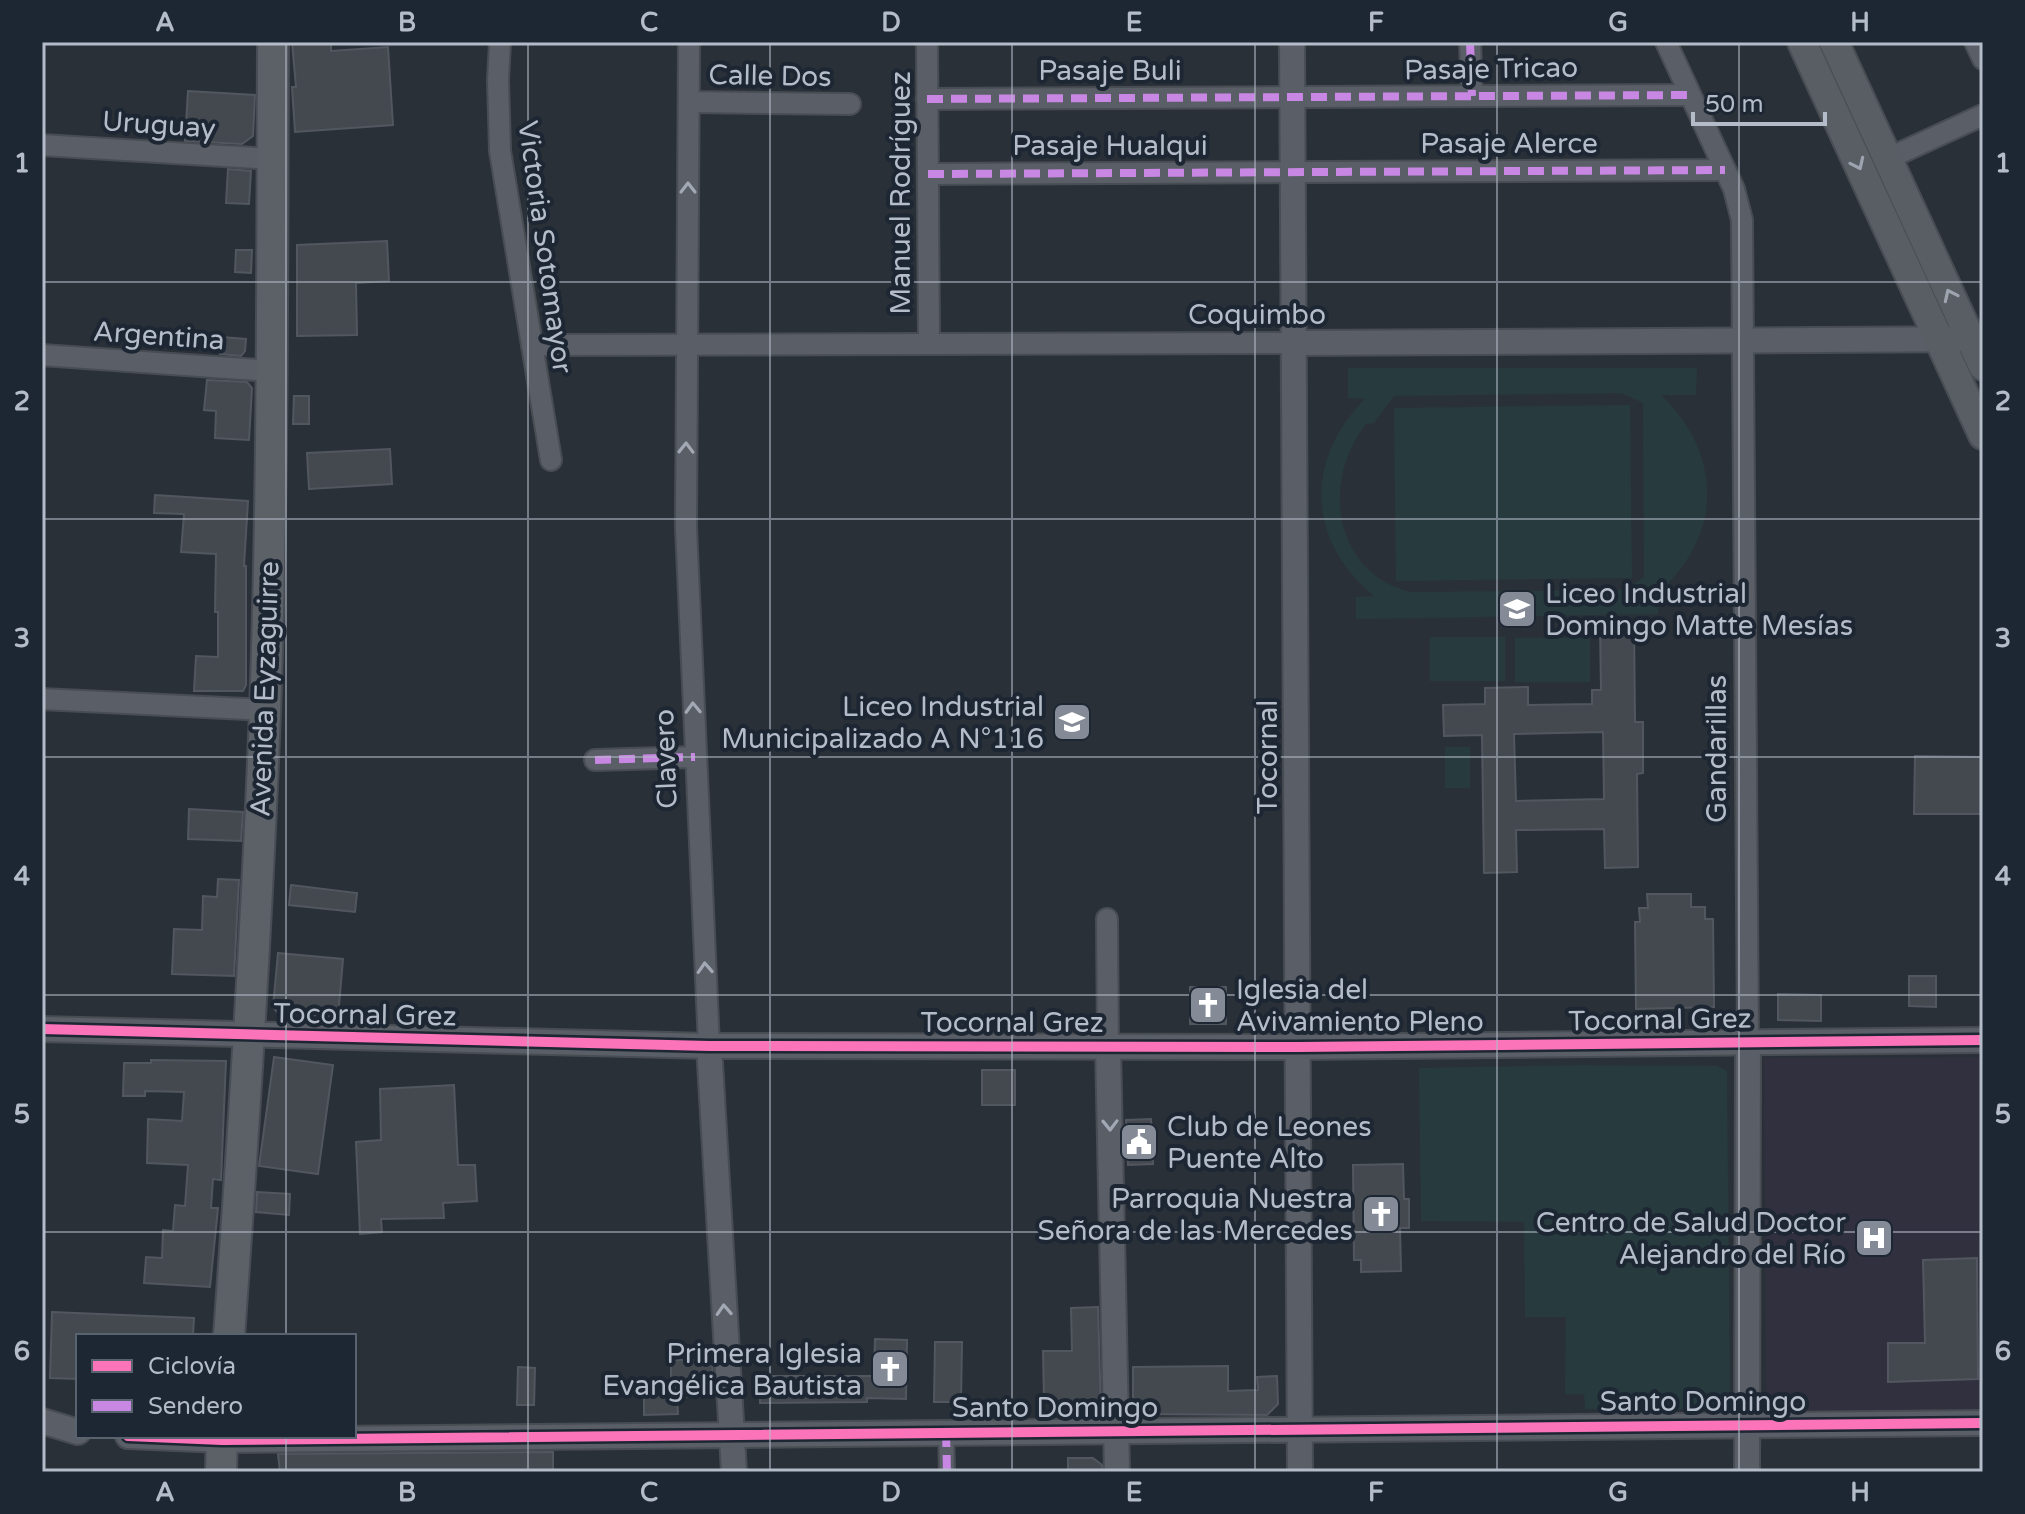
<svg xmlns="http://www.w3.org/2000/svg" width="2025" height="1514" font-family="'Varela Round',sans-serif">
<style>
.medical{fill:#31303e}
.green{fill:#273a3e;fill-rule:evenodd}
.building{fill:#444950;stroke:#52575f;stroke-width:2;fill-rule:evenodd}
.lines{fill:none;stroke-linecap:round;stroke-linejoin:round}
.pedestrian-casing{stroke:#484c53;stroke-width:18}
.minor-casing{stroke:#484c53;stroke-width:24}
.tertiary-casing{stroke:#484c53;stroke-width:28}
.secondary-casing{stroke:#484c53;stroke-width:32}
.primary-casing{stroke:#484c55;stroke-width:34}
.pedestrian{stroke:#5a5e66;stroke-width:14}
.minor{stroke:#5a5e66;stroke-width:20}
.tertiary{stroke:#5a5e66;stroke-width:24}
.secondary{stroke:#595d64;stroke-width:28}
.primary{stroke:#5c6168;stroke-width:30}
.quiet{stroke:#c787e3;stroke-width:8;stroke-dasharray:16 8;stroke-linecap:butt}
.cycleway-casing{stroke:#1d2633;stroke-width:15}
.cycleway{stroke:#fb73b8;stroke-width:10}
.oneway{stroke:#9da4b0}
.oneway2{stroke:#a2a9b5}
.grid{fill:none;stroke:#b4bcc9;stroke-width:2;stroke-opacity:0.55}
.labels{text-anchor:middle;stroke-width:8;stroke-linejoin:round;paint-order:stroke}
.street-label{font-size:28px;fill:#b4bcc9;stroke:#1d2633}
.poi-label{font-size:28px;fill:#b4bcc9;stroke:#1d2633;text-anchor:end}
.neatline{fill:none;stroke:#b4bcc9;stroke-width:3}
.grid-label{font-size:26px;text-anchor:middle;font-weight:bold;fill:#b4bcc9}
</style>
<rect width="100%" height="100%" fill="#2a3038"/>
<polygon class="medical" points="1983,1057 1983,1417 1766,1420 1764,1058"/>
<g class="green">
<path d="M1348,368H1697L1696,395H1661C1723,454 1723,535 1659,592L1658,614L1356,619V597L1374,596C1307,541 1304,460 1365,399L1348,398ZM1621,393L1643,403L1644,577L1630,587L1620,590L1410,592C1333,572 1321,481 1366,424L1374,423L1394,396Z"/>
<polygon points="1630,405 1632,578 1396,581 1394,408"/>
<rect x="1430" y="637" width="75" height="44"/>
<rect x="1515" y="638" width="75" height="44"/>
<rect x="1445" y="747" width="25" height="41"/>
<polygon points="1582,1065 1717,1066 1727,1071 1730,1395 1713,1409 1585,1409 1584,1394 1565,1394 1566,1317 1525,1317 1524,1222 1421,1221 1419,1068"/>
</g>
<g class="building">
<polygon points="292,42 331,42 331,51 388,47 393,125 295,132 292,87 296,87"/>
<polygon points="188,91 255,95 253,136 242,144 185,141"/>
<polygon points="228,169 251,171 249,204 226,203"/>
<polygon points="387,241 389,281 356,283 357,335 297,336 297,245"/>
<polygon points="236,250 252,250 251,273 235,272"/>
<polygon points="221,337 246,339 245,351 241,356 220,354"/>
<polygon points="207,380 247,382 252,388 249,440 215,438 216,411 204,410"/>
<polygon points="294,396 309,396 309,424 293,424"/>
<polygon points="390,449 392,484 309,489 307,453"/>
<polygon points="155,495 248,501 244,566 246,566 246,685 243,691 194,691 196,656 218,657 218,612 215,612 216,554 181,552 184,514 154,513"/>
<path d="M1634,624L1635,722H1643V773L1637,774L1638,867L1605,868L1604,829L1516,830L1517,872L1484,873L1482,735L1444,736L1443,705L1485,704V688L1528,687V705L1592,704V690H1601L1600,625ZM1603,732L1604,799L1516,801L1514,734Z"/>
<polygon points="1915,756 1983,757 1983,814 1914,814"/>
<polygon points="189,809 243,812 241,841 188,839"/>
<polygon points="218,879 239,880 234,976 172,974 174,929 202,930 203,896 217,897"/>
<polygon points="291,885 357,893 355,912 289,905"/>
<polygon points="1647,894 1691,894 1691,907 1705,907 1705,919 1713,919 1714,1007 1636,1009 1635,922 1640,922 1639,908 1648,908"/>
<polygon points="278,953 343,959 338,1017 277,1012 273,1007"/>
<polygon points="1909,976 1936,976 1936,1007 1909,1006"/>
<rect x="1190" y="987" width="36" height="37"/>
<polygon points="1778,994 1821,995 1821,1021 1778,1020"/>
<polygon points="274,1057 333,1065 318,1174 259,1166"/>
<polygon points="151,1060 226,1061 221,1180 213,1179 211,1208 218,1208 210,1287 144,1283 146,1257 162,1258 163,1230 173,1231 175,1205 185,1206 188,1165 147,1163 148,1119 182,1121 184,1092 145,1091 145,1096 123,1096 124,1063 151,1063"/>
<rect x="982" y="1070" width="33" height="35"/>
<polygon points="454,1085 458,1165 475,1165 477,1201 443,1203 444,1218 381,1219 382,1232 360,1234 356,1142 381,1140 380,1089"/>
<polygon points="1151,1119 1153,1164 1128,1165 1126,1120"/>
<polygon points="1403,1164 1404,1199 1409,1199 1409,1228 1400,1228 1401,1271 1361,1272 1361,1260 1354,1260 1353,1165"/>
<polygon points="257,1192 290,1194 289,1215 256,1212"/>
<polygon points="1977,1258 1978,1379 1888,1382 1888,1343 1925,1343 1923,1260"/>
<polygon points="1098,1307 1101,1412 1075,1412 1075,1401 1044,1401 1043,1351 1072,1351 1071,1308"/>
<polygon points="52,1312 194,1318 193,1336 78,1336 78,1379 50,1378"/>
<polygon points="875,1339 907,1340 906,1399 867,1398 867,1402 760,1403 760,1376 874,1376"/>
<polygon points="935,1342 962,1342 961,1402 934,1402"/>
<polygon points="671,1360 712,1360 714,1396 677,1397 678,1414 644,1415 644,1391 671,1391"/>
<polygon points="1228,1366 1228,1391 1258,1390 1257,1377 1277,1376 1278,1404 1267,1415 1137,1414 1133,1405 1133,1367"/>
<polygon points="518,1367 535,1368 534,1405 517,1405"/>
<polygon points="553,1452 553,1472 280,1472 278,1454"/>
<polygon points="1068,1458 1093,1458 1102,1465 1102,1472 1068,1472"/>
</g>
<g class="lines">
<g class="pedestrian-casing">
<polyline id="pedestrian" points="946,1431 947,1472"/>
</g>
<g class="minor-casing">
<g id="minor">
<polyline points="500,42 498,80 500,151 551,460"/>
<polyline points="689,42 686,527 709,1046"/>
<polyline points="927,42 929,344"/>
<polyline points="1470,42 1472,96"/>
<polyline points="1666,42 1734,189 1742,220 1748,1042"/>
<polyline points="1975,42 1983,59"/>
<polyline points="927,99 1690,95"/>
<polyline points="689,102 850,104"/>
<polyline points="42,145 273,159"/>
<polyline points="1887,159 1983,115"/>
<polyline points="928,174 1725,170"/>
<polyline points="532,345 1294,343"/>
<polyline points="42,355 272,371"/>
<polyline points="42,699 265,710"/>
<polyline points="595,760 695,757"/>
<polyline points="1107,919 1108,1047"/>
</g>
</g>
<g class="tertiary-casing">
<g id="tertiary">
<polyline points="1292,42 1300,1472"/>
<polyline points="1294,343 1983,339"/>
<polyline points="42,1029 709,1046 1299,1047 1983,1040"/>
<polyline points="709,1046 734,1472"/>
<polyline points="1108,1047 1117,1472"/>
<polyline points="42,1421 78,1432"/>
<polyline points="128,1436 222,1440 1983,1423"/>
<polyline points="1747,1472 1748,1042"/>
</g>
</g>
<g class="secondary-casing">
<g id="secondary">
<polyline points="1802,42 1983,435"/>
<polyline points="1834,42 1983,366"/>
</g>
</g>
<g class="primary-casing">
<g id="primary">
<path d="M229,1336C244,1128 257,921 265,712C273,489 272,265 273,42"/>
<polyline points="221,1472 222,1436"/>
</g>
</g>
<use href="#pedestrian" class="pedestrian"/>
<use href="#minor" class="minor"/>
<use href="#tertiary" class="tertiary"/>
<use href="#secondary" class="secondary"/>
<use href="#primary" class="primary"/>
<g class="quiet">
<polyline points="1470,42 1472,96"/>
<polyline points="927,99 1690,95"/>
<polyline points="928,174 1725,170"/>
<polyline points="595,760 695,757"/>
<polyline points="946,1431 947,1472"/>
</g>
<g class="cycleway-casing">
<g id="cycleway">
<polyline points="42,1029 709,1046 1299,1047 1983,1040"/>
<polyline points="128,1436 222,1440 1983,1423"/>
</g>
</g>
<use href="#cycleway" class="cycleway"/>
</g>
<defs><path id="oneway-chevron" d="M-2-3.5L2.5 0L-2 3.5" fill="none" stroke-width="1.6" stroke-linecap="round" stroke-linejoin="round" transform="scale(2)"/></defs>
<g class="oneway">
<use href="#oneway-chevron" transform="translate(1858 164) rotate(65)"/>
<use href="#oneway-chevron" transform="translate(1950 295) rotate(-115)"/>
</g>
<g class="oneway2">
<use href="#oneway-chevron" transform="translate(688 188) rotate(-90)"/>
<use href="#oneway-chevron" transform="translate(686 448) rotate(-89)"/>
<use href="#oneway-chevron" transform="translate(693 708) rotate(-92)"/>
<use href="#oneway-chevron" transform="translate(705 968) rotate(-93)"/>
<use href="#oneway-chevron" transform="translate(1110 1125) rotate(89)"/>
<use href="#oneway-chevron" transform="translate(724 1310) rotate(-93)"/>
</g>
<path class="grid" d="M286,42V1336M528,42V1472M770,42V1472M1012,42V1472M1255,42V1472M1497,42V1472M1739,42V1472M42,282H1983M42,519H1983M42,757H1983M42,995H1983M42,1232H1983M286,1436V1472"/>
<defs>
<g id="school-square" transform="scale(2)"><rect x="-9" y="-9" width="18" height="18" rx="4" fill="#848b96" stroke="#1d2633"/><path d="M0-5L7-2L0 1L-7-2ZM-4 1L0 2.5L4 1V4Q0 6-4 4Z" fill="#fff"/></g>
<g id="church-square" transform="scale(2)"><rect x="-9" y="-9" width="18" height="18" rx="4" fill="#848b96" stroke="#1d2633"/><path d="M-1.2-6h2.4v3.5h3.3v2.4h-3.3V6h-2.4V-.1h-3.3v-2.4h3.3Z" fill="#fff"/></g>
<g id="civic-square" transform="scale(2)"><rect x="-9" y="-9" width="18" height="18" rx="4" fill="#848b96" stroke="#1d2633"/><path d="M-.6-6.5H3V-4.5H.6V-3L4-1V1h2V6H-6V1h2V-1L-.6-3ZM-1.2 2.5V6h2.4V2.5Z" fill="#fff"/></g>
<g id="hospital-square" transform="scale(2)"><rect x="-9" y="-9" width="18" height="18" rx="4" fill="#848b96" stroke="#1d2633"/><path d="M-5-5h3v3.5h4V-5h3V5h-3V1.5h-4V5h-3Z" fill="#fff"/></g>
</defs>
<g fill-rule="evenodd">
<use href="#school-square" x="1517" y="609"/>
<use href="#school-square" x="1072" y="722"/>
<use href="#church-square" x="1208" y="1005"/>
<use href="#civic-square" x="1139" y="1142"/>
<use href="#church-square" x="1381" y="1214"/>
<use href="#hospital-square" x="1874" y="1238"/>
<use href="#church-square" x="890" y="1369"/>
</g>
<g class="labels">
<g class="street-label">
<text transform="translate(1491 68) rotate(-1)" y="10">Pasaje Tricao</text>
<text x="1110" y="80">Pasaje Buli</text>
<text transform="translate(770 75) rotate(1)" y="10">Calle Dos</text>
<text transform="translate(159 124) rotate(4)" y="10">Uruguay</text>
<text x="1509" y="153">Pasaje Alerce</text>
<text x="1110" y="155">Pasaje Hualqui</text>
<text transform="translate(900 193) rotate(-90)" y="10">Manuel Rodríguez</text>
<text transform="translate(546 247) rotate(82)" y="10">Victoria Sotomayor</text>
<text x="1257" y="324">Coquimbo</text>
<text transform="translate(159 335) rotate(4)" y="10">Argentina</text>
<text transform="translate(264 689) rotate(-88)" y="10">Avenida Eyzaguirre</text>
<text transform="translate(1716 749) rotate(-90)" y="10">Gandarillas</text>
<text transform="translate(1267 757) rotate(-90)" y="10">Tocornal</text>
<text transform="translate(665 759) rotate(-92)" y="10">Clavero</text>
<text transform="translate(365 1014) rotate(1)" y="10">Tocornal Grez</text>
<text transform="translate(1660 1019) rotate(-1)" y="10">Tocornal Grez</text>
<text x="1012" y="1032">Tocornal Grez</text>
<text x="1703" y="1411">Santo Domingo</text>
<text x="1055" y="1417">Santo Domingo</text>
</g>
<g class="poi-label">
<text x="1545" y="603" text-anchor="start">Liceo Industrial<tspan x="1545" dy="32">Domingo Matte Mesías</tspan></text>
<text x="1044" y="716">Liceo Industrial<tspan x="1044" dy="32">Municipalizado A N°116</tspan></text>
<text x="1236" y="999" text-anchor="start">Iglesia del<tspan x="1236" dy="32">Avivamiento Pleno</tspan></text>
<text x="1167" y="1136" text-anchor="start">Club de Leones<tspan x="1167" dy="32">Puente Alto</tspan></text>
<text x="1353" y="1208">Parroquia Nuestra<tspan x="1353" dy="32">Señora de las Mercedes</tspan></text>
<text x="1846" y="1232">Centro de Salud Doctor<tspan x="1846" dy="32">Alejandro del Río</tspan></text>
<text x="862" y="1363">Primera Iglesia<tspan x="862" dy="32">Evangélica Bautista</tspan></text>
</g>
</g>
<rect width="2025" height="1514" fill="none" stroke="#1d2633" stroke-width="88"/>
<rect x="76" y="1334" width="280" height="104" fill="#1d2633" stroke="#59626f" stroke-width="2"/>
<rect x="92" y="1360" width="40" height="12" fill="#fb73b8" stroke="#59626f" stroke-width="2"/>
<text x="148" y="1374" font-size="24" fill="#b4bcc9">Ciclovía</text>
<rect x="92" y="1400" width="40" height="12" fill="#c787e3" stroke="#59626f" stroke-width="2"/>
<text x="148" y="1414" font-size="24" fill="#b4bcc9">Sendero</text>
<path d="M1693 112v12h132v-12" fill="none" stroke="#b4bcc9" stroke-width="4"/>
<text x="1705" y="112" font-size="24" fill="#b4bcc9" stroke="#1d2633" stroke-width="6" paint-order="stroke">50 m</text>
<rect x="44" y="44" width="1937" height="1426" class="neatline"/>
<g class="grid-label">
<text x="165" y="31">A</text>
<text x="407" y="31">B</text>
<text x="649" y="31">C</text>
<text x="891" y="31">D</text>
<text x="1134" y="31">E</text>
<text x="1376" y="31">F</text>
<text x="1618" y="31">G</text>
<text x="1860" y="31">H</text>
<text x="22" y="172">1</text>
<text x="2003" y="172">1</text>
<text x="22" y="410">2</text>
<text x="2003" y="410">2</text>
<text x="22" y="647">3</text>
<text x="2003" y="647">3</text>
<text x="22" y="885">4</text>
<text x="2003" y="885">4</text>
<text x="22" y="1123">5</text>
<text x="2003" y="1123">5</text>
<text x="22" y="1360">6</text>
<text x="2003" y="1360">6</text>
<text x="165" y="1501">A</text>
<text x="407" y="1501">B</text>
<text x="649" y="1501">C</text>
<text x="891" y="1501">D</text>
<text x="1134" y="1501">E</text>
<text x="1376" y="1501">F</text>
<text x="1618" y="1501">G</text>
<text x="1860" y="1501">H</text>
</g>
</svg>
